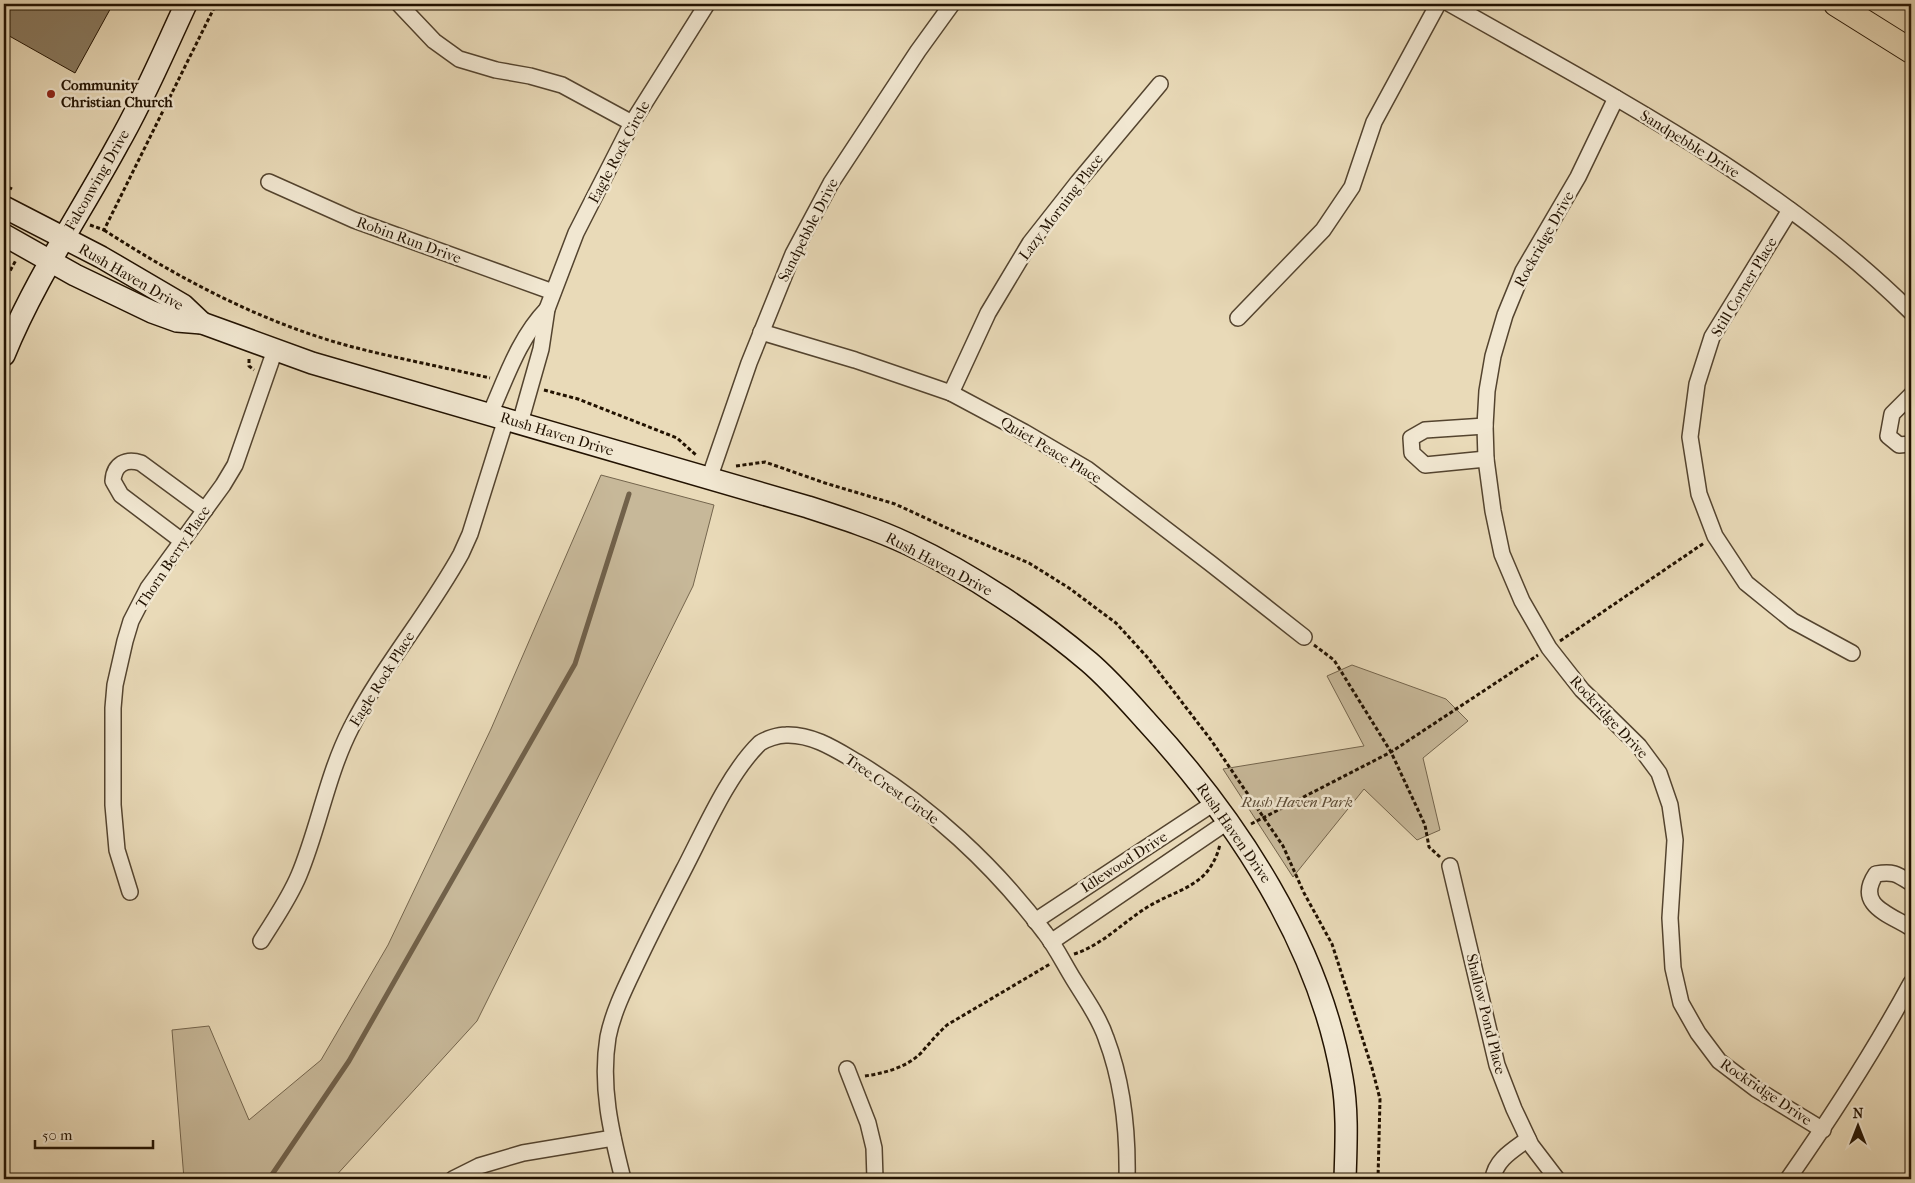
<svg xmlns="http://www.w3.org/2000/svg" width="1915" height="1183" font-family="'IM FELL French Canon',serif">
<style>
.green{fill:#c7b899;stroke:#74654d}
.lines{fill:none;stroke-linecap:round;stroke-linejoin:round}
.stream{stroke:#71614a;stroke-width:5}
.building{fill:#897a60;stroke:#221201}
.street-casing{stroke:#54442f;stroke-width:18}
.secondary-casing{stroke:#221201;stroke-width:24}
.primary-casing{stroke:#221201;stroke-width:26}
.path{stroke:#221201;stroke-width:3;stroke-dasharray:4 2.5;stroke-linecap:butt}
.street{stroke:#f1e7d1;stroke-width:15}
.secondary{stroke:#f1e7d1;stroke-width:21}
.primary{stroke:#e9dab8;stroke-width:24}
.poi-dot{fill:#8f2418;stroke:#f1e7d1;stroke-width:2}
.labels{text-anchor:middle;stroke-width:5;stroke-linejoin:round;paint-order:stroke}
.poi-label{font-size:15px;font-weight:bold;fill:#221201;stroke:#f1e7d1;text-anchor:start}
.street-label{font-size:15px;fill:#221201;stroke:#f1e7d1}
.park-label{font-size:15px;font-style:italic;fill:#5c4c36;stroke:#f1e7d1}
</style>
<rect width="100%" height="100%" fill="#e9dab8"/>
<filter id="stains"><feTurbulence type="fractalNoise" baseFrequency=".004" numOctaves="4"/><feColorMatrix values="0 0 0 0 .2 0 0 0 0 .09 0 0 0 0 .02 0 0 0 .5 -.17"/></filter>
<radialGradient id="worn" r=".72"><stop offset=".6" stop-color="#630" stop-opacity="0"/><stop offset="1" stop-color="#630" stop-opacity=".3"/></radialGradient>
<g class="green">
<polygon points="601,475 714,505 693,586 477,1021 333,1179 184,1179 172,1030 209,1026 249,1120 321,1060 388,945 491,729"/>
<polygon points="1352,665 1446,699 1468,721 1423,758 1440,830 1417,840 1364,789 1293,877 1223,769 1364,746 1327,676"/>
</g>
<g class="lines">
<polyline class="stream" points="269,1179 349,1061 575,664 629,494"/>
</g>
<polygon class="building" points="4,4 113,4 75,73 4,33"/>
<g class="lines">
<g class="street-casing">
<g id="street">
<polyline points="399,4 434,41 459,59 496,70 530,76 562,85 632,123"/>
<path d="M1450,4C1610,95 1779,181 1911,312"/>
<polyline points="1616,98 1578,177 1523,271 1505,315 1493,356 1487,391 1485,426 1486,459 1493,511 1502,554 1522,601 1549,648 1582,690 1639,746 1659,773 1670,805 1675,840 1670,918 1673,968 1681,1003 1698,1033 1719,1061 1756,1089 1823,1130"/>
<polyline points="269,182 354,220 553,292"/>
<polyline points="1790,210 1712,337 1697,384 1690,437 1699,494 1715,536 1746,583 1793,621 1852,653"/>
<polyline points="1238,318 1323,230 1352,187 1374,122 1438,4"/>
<polyline points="761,332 855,360 951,393 1024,432 1087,469 1210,563 1304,637"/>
<polyline points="951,393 988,313 1030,243 1078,182 1160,84"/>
<polyline points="1911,395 1892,414 1888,436 1899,445 1911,444"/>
<path d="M490,414C506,378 519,338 547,309"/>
<polyline points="520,423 541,349 547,309 576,233 632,123 707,4"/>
<polyline points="1485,426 1425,430 1411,438 1412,453 1425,465 1486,459"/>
<polyline points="709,479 749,363 793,254 831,183 918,51 952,4"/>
<path d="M182,541L121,495L113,481C114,464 126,458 141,463L205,510"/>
<polyline points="1450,866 1497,1065 1514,1109 1531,1145 1557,1179"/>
<path d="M1911,883C1897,874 1893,871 1876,874C1855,905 1889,914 1911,928"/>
<polyline points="130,892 117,850 113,805 113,708 115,685 125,641 131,621 148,588 223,485 235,465 275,350"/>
<polyline points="1035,921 1214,803"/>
<path d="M261,941C274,920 289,899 299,875C319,827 327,775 351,728C382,667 428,614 461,554L470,534L506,419"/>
<polyline points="1051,942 1227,822"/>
<polyline points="847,1069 868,1123 874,1148 875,1179"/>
<polyline points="453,1179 479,1166 523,1153 613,1138"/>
<path d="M623,1179C611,1132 600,1086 608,1037C613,1012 625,988 636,965C651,933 667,902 683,871C704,831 728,774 760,743C766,739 778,735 786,735C812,734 835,749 857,762C929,805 995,866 1045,933C1056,947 1064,964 1074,980C1085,998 1099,1017 1106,1038C1123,1083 1128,1131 1127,1179"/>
<path d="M1493,1179C1495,1160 1513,1150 1528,1139"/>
<path d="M1788,1179C1832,1116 1874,1051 1911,983"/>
</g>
</g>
<g class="secondary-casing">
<g id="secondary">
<polyline points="4,207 101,257 183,305 202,323"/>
<path d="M4,235L75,275L152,312L177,321L202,323L312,363L808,507C842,518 876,529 908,544C970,573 1037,618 1089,662C1110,680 1129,702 1147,722C1237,820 1319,944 1342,1078C1348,1111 1346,1146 1345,1179"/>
<path d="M4,355C34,281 80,214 118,144C144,99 164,51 186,4"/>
</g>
</g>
<g class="primary-casing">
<polyline id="primary" points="1836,4 1911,51"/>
</g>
<g class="path">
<polyline points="4,185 12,189"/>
<polyline points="90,225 104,230 216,4"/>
<path d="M104,230C180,279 261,322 349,346C395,358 443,367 490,378"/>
<polyline points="4,282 16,260"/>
<polyline points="249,359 249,366 254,370"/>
<polyline points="544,390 578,399 677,438 696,455"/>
<polyline points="736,466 765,462 825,483 895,504 960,534 1029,563 1069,588 1116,623 1148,658 1211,740 1283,846 1304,893 1332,944 1372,1068 1380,1099 1378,1179"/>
<polyline points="1560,641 1704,543"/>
<polyline points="1314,645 1334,660 1391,752 1425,825 1429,847 1440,857"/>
<polyline points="1251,824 1391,752 1538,655"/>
<path d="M1074,954C1103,945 1125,920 1151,905C1168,895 1187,890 1202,877C1211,869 1218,855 1220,844"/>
<path d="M865,1076C884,1073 905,1068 920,1054C929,1044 937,1034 947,1025L1050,964"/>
</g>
<use href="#street" class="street"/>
<use href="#secondary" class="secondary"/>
<use href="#primary" class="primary"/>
</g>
<circle class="poi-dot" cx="51" cy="94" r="5"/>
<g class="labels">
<g class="poi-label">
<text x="61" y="90">Community<tspan x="61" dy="17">Christian Church</tspan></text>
</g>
<g class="street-label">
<text transform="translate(1690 144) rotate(32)" y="5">Sandpebble Drive</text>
<text transform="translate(619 152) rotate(-62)" y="5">Eagle Rock Circle</text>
<text transform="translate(97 180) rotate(-60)" y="5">Falconwing Drive</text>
<text transform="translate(1061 207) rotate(-53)" y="5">Lazy Morning Place</text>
<text transform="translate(808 230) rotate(-63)" y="5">Sandpebble Drive</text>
<text transform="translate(1544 239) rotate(-61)" y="5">Rockridge Drive</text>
<text transform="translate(409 240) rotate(20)" y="5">Robin Run Drive</text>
<text transform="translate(131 277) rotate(30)" y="5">Rush Haven Drive</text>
<text transform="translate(1744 287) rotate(-59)" y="5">Still Corner Place</text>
<text transform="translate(557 434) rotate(17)" y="5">Rush Haven Drive</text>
<text transform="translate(1051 450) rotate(31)" y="5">Quiet Peace Place</text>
<text transform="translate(173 557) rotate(-56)" y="5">Thorn Berry Place</text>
<text transform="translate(939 564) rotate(28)" y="5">Rush Haven Drive</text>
<text transform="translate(382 679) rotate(-58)" y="5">Eagle Rock Place</text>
<text transform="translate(1609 717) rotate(47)" y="5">Rockridge Drive</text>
<text transform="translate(892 789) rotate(35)" y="5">Tree Crest Circle</text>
<text transform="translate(1234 833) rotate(55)" y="5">Rush Haven Drive</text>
<text transform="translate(1124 862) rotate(-33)" y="5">Idlewood Drive</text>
<text transform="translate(1486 1014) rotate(76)" y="5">Shallow Pond Place</text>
<text transform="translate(1766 1092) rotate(34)" y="5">Rockridge Drive</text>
</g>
<g class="park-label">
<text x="1297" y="807">Rush Haven Park</text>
</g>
</g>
<rect width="1915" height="1183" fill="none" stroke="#e9dab8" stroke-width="20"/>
<rect x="5" y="5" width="1905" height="1173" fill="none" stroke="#221201" stroke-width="2.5"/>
<rect x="10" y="10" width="1895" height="1163" fill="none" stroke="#221201"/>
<g transform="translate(1858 1126)" stroke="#f1e7d1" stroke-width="4" paint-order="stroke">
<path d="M0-4L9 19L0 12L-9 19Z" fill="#221201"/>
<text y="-8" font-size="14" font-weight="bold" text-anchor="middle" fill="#221201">N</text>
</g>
<path d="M35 1140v8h118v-8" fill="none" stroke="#221201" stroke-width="2.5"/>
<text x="42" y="1140" font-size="15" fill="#221201" stroke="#f1e7d1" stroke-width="4" paint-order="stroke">50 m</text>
<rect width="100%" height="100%" filter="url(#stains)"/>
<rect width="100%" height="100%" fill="url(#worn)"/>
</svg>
